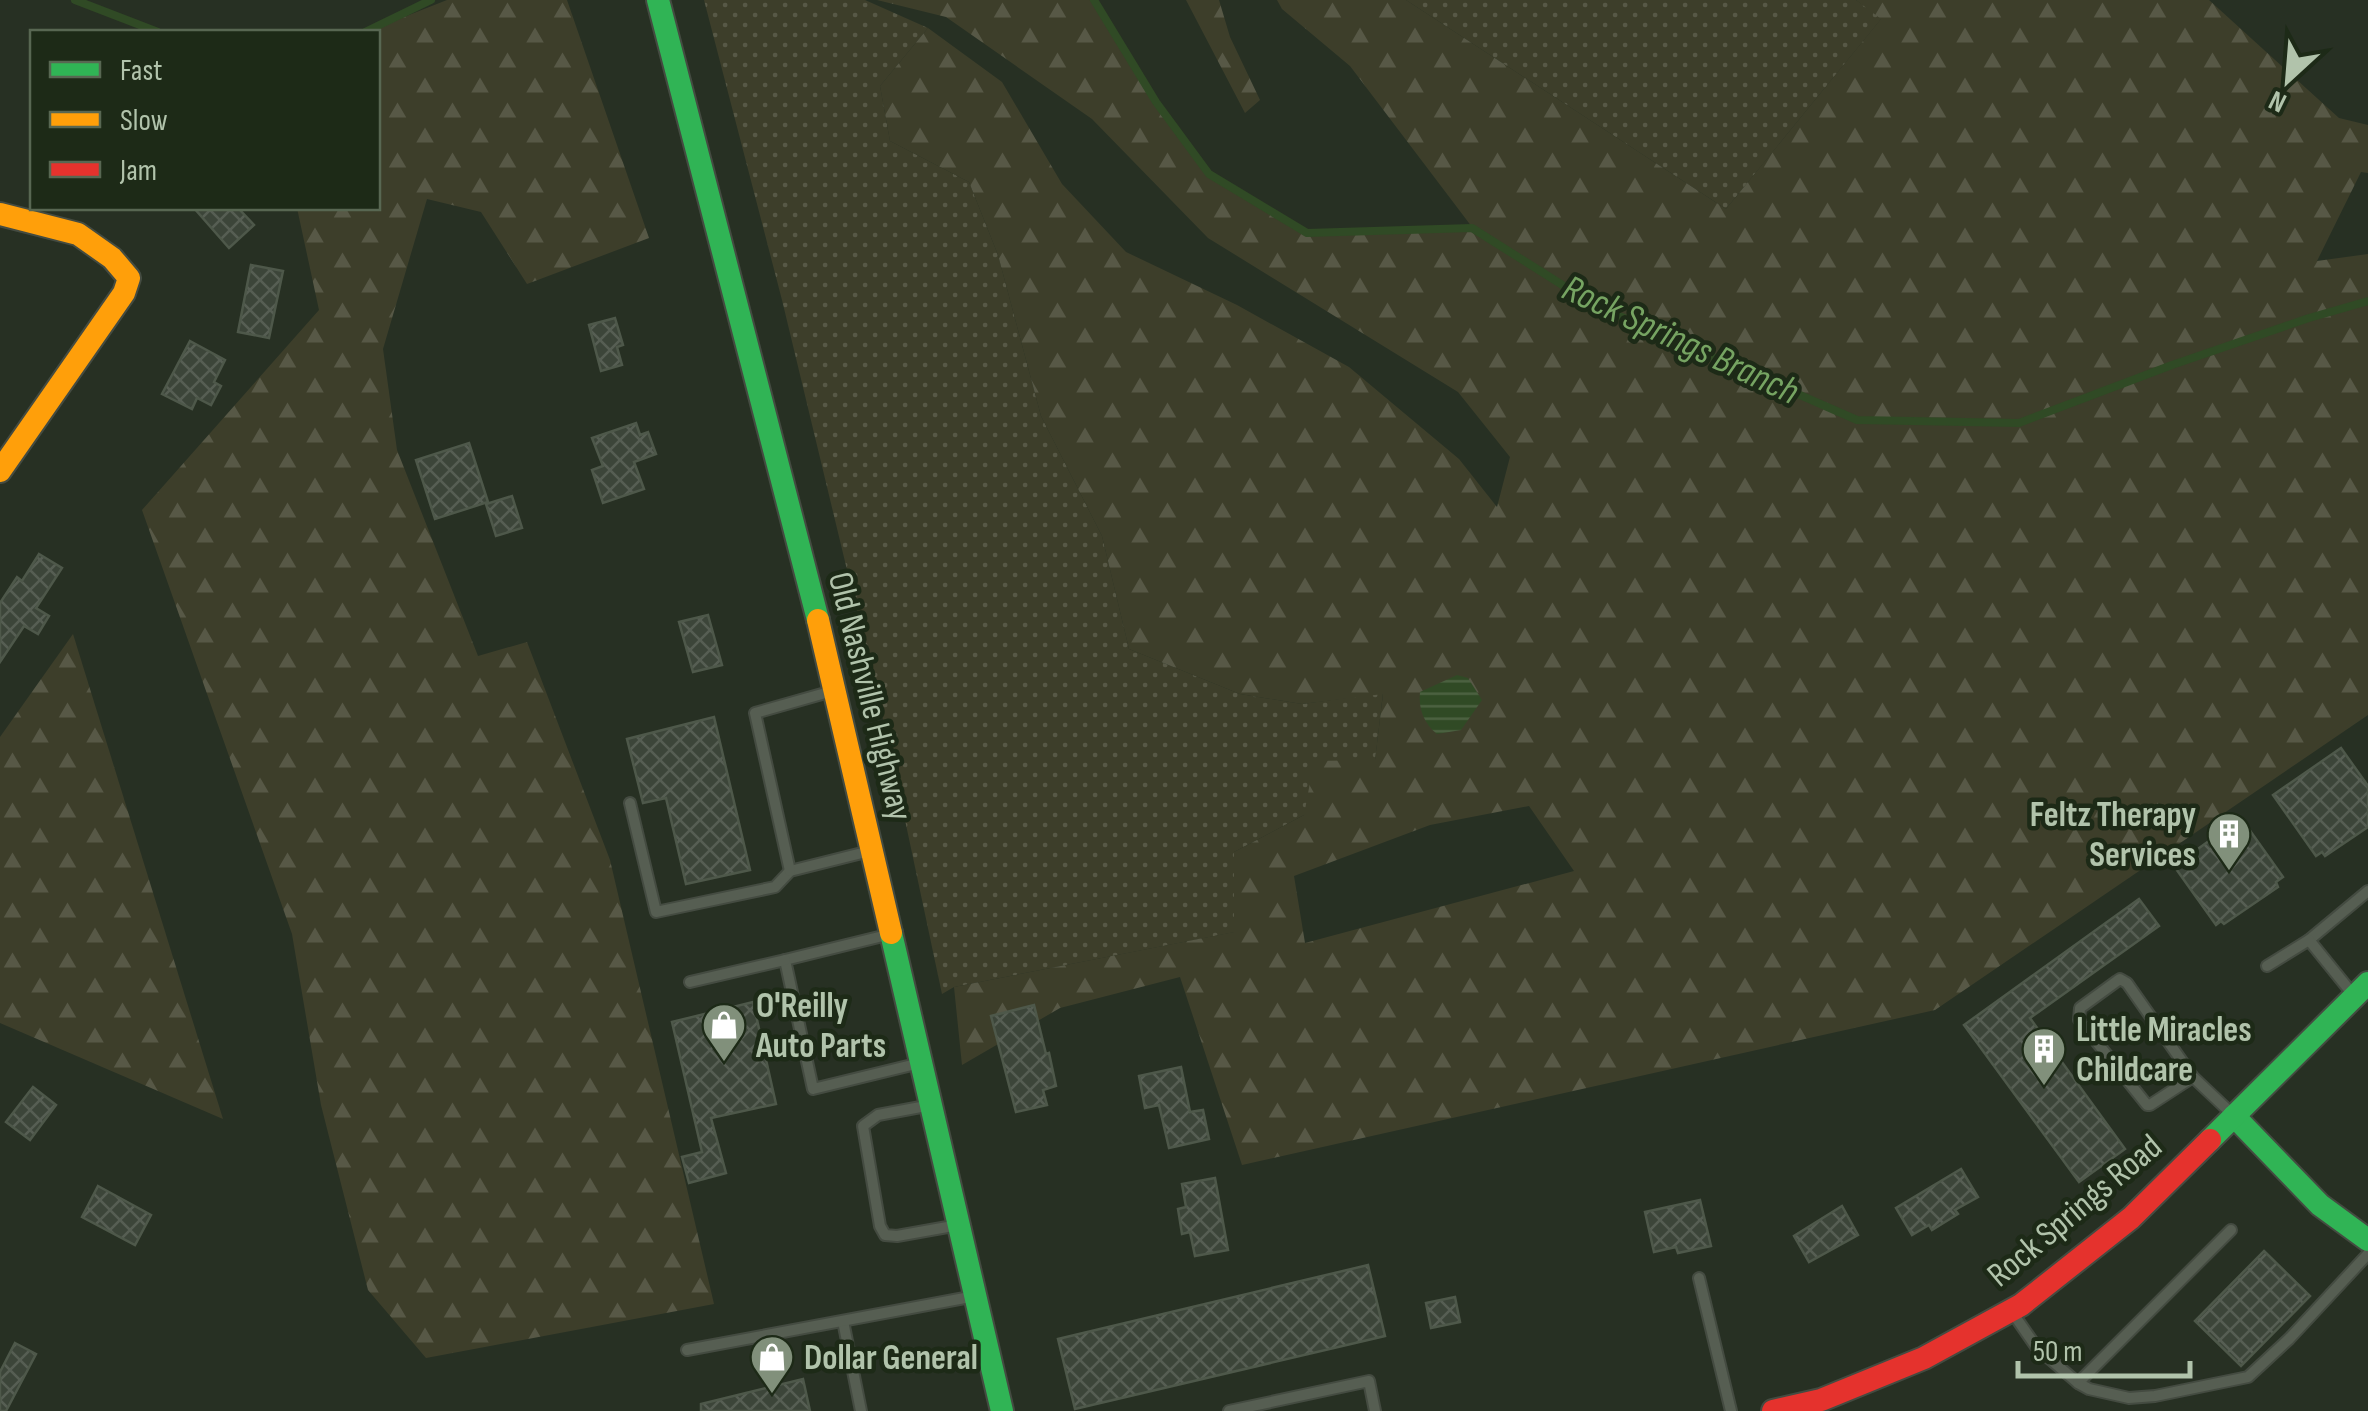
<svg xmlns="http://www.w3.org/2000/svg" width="2368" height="1411" font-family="'Sofia Sans Condensed',sans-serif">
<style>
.grass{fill:url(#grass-dots)}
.forest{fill:url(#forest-firs);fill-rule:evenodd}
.water{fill:url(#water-rules)}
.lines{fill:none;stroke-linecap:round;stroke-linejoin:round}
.stream{stroke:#304a25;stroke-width:8}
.building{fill:url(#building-cross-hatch);stroke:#4e584a;stroke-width:2.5}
.lane-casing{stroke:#444b41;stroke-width:14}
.fast-casing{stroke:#444b41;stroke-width:26}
.slow-casing{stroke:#444b41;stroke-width:26}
.jam-casing{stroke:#444b41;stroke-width:26}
.lane{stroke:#565e52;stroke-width:10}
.fast{stroke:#30b455;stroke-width:22}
.slow{stroke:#ff9f0a;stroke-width:22}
.jam{stroke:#e5322d;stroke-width:22}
.labels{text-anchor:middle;stroke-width:9;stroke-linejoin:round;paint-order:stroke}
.street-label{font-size:35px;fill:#b1c3ab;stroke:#1d2a17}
.poi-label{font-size:35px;font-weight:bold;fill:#b1c3ab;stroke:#1d2a17;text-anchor:start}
.water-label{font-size:38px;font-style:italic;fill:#76a462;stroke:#1d2a17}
</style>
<defs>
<pattern id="grass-dots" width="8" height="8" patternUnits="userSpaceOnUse" patternTransform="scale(2.5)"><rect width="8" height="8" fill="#3d3e2a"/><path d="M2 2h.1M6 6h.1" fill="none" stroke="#575846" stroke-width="1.8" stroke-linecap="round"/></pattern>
<pattern id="forest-firs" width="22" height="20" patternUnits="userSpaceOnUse" patternTransform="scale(2.5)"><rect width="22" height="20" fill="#3d3e2a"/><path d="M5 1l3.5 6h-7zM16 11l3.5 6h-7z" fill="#575846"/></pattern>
<pattern id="water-rules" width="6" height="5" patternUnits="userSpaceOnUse" patternTransform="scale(2.5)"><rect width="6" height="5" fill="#304a25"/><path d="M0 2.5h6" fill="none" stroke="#4c6242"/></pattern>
<pattern id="building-cross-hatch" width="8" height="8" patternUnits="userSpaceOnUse" patternTransform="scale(2.5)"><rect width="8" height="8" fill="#3c4539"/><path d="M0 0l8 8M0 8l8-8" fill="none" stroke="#565e53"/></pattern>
</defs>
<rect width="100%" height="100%" fill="#273023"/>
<g class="grass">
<polygon points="704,0 865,0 928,28 880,86 890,141 969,182 998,255 1041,416 1102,536 1129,649 1240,694 1302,704 1383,693 1375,761 1304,815 1234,852 1235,932 954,987 942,994 888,740 782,300"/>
<polygon points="1406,0 1856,0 1882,18 1726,209"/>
</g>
<g class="forest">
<polygon points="447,0 567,0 649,238 527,284 481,212 427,199 383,349 397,450 478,656 527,642 610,860 714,1304 426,1358 368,1290 321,1105 292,934 142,510 319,310 297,208 378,208 378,32 366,32"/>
<path d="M877,0H1094L1156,102L1208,174L1307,233L1472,227L1350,66L1282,9L1277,0H1406L1726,209L1881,19L1856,0H2209L2339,118L2368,125V173L2361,172L2317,261L2368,254V715L1935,1010L1242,1165L1180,977L1060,1008L962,1065L954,987L1234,932V852L1304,815L1314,761L1375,760L1383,694L1302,704L1240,694L1129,649L1102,536L1041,416L998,255L969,182L890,141L880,86L928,28L1002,82L1062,184L1126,252L1237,305L1349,367L1459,459L1497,507L1510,457L1458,392L1208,238L1092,119L946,17ZM1529,806L1574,871L1305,943L1294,876L1430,825Z"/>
<polygon points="1186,0 1219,0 1230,37 1260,100 1245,113"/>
<polygon points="73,634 223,1119 0,1023 0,737"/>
</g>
<path class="water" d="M1457,675L1468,678L1482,700L1461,730L1437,734C1424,724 1418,708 1420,692Z"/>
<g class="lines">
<g class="stream">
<polyline points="75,0 158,32"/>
<polyline points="1094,0 1156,102 1209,174 1307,233 1472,228 1594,305 1857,420 2019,423 2172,365 2309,318 2368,301"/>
<polyline points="365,32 431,0"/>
</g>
</g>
<g class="building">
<polygon points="194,208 238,208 254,225 229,248"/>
<polygon points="251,265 283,271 269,338 238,332"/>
<polygon points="615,318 623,345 617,347 622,365 601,371 589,325"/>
<polygon points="190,341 225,360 214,382 221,386 211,405 197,398 192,409 162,394"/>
<polygon points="636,423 640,435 648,432 656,454 634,462 644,489 603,503 592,470 603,466 592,438"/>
<polygon points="469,443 488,502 435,519 416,460"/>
<polygon points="512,496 522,528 496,536 486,504"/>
<polygon points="39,554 62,568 36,608 49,616 38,634 24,626 0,662 0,603 17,577 22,581"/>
<polygon points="708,615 722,665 693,672 679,622"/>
<polygon points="714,717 750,870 686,884 666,798 643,803 627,739"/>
<polygon points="2341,748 2368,786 2368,827 2325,856 2322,852 2316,856 2273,795"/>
<polygon points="2241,818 2283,877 2276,882 2278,887 2224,924 2221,921 2216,925 2174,866"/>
<polygon points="2139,899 2159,926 2030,1018 2125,1149 2079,1182 1964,1025"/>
<polygon points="753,1002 776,1104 711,1118 726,1173 689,1183 682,1157 702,1152 672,1022"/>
<polygon points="1034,1005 1046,1054 1049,1053 1056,1086 1043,1090 1047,1105 1016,1112 991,1016"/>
<polygon points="1181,1067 1190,1112 1203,1110 1209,1139 1169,1148 1159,1105 1145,1108 1139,1076"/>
<polygon points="33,1087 56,1105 30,1140 6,1122"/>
<polygon points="1961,1169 1978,1197 1955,1210 1958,1214 1932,1230 1929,1225 1912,1235 1896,1208"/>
<polygon points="1215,1178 1228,1250 1195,1256 1190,1232 1182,1234 1178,1209 1186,1207 1182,1184"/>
<polygon points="98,1186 151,1215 135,1245 82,1217"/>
<polygon points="1700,1200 1711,1246 1678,1253 1676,1247 1654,1252 1645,1212"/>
<polygon points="1842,1206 1858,1235 1809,1262 1794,1236"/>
<polygon points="2264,1251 2310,1296 2241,1366 2195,1321"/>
<polygon points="1368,1265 1385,1336 1075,1409 1058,1339"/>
<polygon points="1455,1297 1460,1322 1431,1328 1426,1303"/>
<polygon points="15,1343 36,1354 6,1411 0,1411 0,1372"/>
<polygon points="803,1379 810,1411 701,1411 701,1404"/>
</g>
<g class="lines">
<g class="lane-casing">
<g id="lane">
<polyline points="630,803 656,912 775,887 790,871 866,852"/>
<polyline points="790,871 755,713 829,692"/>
<polyline points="887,935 785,960 813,1089 916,1064"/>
<polyline points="2309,940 2368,891"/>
<polyline points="2267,966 2309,940 2351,992"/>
<polyline points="690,982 785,960"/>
<polyline points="2193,1077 2150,1105 2147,1105 2079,1020 2080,1008 2117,981 2120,979 2127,983 2193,1077 2230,1112"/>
<polyline points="926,1106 878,1115 863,1126 880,1226 885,1235 897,1236 953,1226"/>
<polyline points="1699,1278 1731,1411"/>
<polyline points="2012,1312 2037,1348 2078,1383 2231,1230"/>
<polyline points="843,1321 861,1411"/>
<polyline points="687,1350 970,1297"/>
<polyline points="2078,1383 2089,1389 2129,1398 2155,1396 2248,1377 2289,1339 2368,1254"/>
<polyline points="1229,1411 1369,1381 1375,1411"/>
</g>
</g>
<g class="fast-casing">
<g id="fast">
<polyline points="658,0 818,620"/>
<polyline points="891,933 1002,1411"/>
<polyline points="2234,1116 2320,1205 2368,1240"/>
<polyline points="2210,1140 2368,983"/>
</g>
</g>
<g class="slow-casing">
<g id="slow">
<polyline points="0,214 78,234 112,258 129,278 124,293 0,471"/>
<polyline points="818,620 891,933"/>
</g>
</g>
<g class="jam-casing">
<polyline id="jam" points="1773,1411 1821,1400 1924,1358 2021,1305 2131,1218 2210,1140"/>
</g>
<use href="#lane" class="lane"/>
<use href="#fast" class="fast"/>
<use href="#slow" class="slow"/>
<use href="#jam" class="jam"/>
</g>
<defs>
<g id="building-pin" transform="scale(2.25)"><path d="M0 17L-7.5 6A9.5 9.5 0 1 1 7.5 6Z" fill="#81907b" stroke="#1d2a17"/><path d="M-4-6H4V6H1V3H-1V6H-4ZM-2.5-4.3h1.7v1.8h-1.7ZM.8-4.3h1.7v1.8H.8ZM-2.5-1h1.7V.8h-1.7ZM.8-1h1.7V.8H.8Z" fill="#fff"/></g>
<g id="shop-pin" transform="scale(2.25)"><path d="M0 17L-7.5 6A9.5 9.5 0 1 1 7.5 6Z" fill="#81907b" stroke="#1d2a17"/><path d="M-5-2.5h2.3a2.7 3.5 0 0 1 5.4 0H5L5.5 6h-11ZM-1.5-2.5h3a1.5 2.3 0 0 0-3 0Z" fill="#fff"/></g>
</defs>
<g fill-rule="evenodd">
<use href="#building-pin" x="2229" y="834"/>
<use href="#shop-pin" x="724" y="1025"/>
<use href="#building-pin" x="2044" y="1049"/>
<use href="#shop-pin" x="772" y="1357"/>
</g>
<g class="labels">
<g class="street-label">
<text transform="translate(871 696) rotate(76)" y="12">Old Nashville Highway</text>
<text transform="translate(2074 1210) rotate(-40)" y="12">Rock Springs Road</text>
</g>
<g class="poi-label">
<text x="2196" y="826" text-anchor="end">Feltz Therapy<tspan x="2196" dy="40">Services</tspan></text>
<text x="756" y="1017">O'Reilly<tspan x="756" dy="40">Auto Parts</tspan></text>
<text x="2076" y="1041">Little Miracles<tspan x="2076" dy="40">Childcare</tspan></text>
<text x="804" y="1369">Dollar General</text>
</g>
<g class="water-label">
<text transform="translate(1681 339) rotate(25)" y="13">Rock Springs Branch</text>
</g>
</g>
<rect x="30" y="30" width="350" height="180" fill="#1d2a17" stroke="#586752" stroke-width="2.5"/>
<rect x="50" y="62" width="50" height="15" fill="#30b455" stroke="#586752" stroke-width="2.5"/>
<text x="120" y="80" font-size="30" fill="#b1c3ab">Fast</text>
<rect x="50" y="112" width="50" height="15" fill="#ff9f0a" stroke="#586752" stroke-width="2.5"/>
<text x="120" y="130" font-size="30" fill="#b1c3ab">Slow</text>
<rect x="50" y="162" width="50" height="15" fill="#e5322d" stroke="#586752" stroke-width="2.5"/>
<text x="120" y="180" font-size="30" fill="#b1c3ab">Jam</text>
<g transform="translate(2288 80) rotate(206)" stroke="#1d2a17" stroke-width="8" paint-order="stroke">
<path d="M0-8L18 38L0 25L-18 38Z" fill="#b1c3ab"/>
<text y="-15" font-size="28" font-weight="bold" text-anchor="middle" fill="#b1c3ab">N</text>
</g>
<path d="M2018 1361v15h172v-15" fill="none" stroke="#b1c3ab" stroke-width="5"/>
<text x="2033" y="1361" font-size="30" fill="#b1c3ab" stroke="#1d2a17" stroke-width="8" paint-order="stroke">50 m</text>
</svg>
